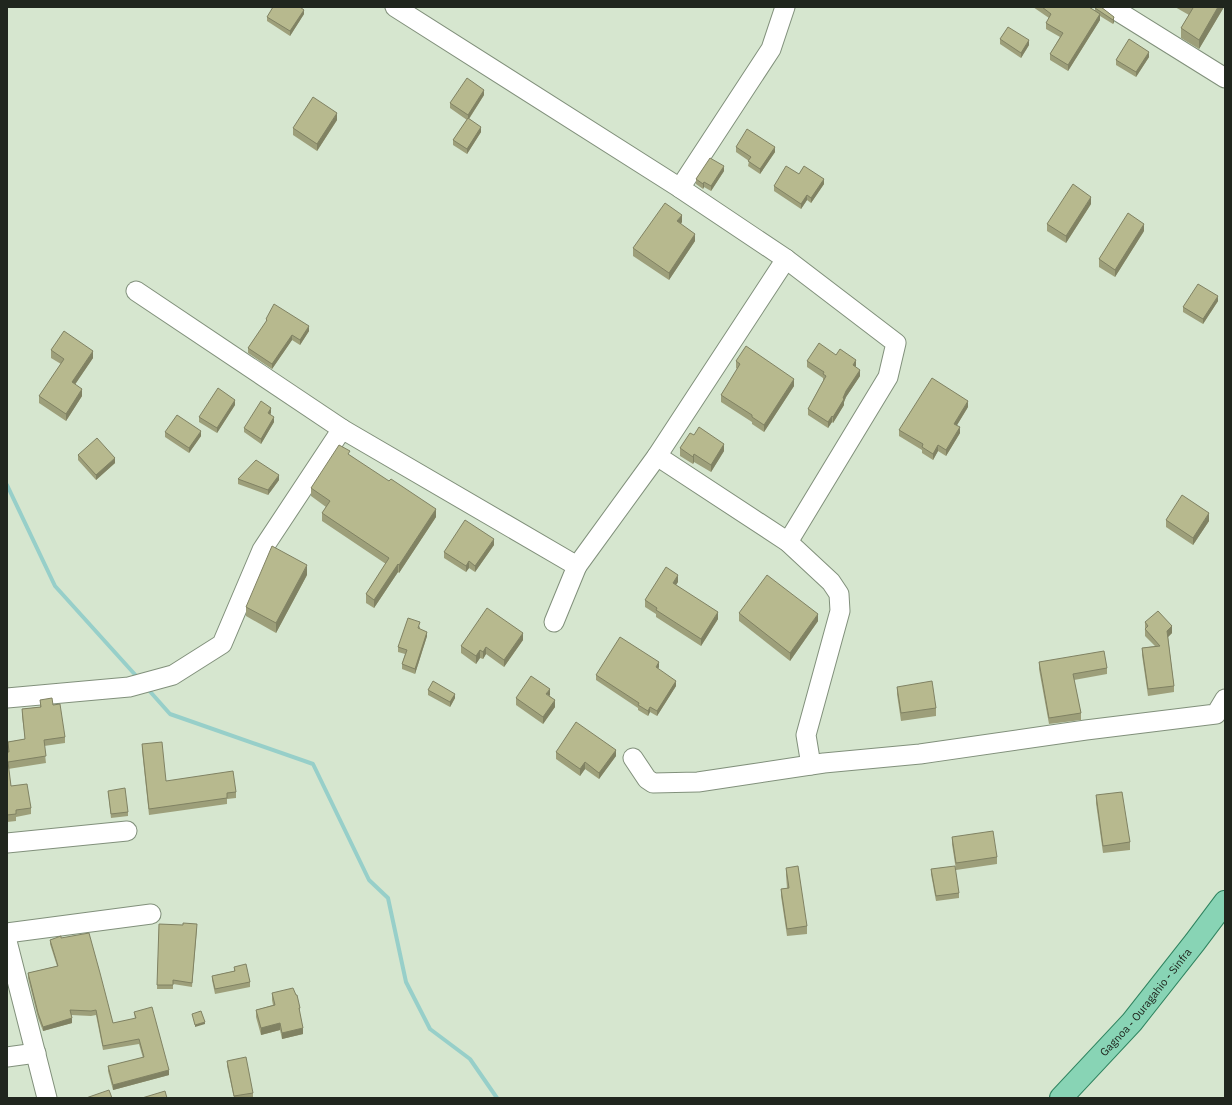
<svg xmlns="http://www.w3.org/2000/svg" width="1232" height="1105" font-family="'IBM Plex Sans',sans-serif">
<style>
.lines{fill:none;stroke-linecap:round;stroke-linejoin:round}
.stream{stroke:#97cfc9;stroke-width:4}
.minor-casing{stroke:#81907b;stroke-width:21}
.major-casing{stroke:#308460;stroke-width:24}
.minor{stroke:#fff;stroke-width:19}
.major{stroke:#88d4b5;stroke-width:22}
.wall{fill:#9d9f7a}
.shaded-wall{fill:#808263}
.building{fill:#b7b98e;stroke:#808263}
.labels{text-anchor:middle;stroke-width:3.5;stroke-linejoin:round;paint-order:stroke}
.street-label{font-size:11px;fill:#20261e;stroke:#d6e6cf}
</style>
<rect width="100%" height="100%" fill="#d6e6cf"/>
<g class="lines">
<g class="stream">
<polyline points="7,485 55,586 139,679"/>
<polyline points="146,687 170,714 313,764 369,880 388,898 406,982 430,1029 470,1059 497,1098"/>
</g>
<g class="minor-casing">
<g id="minor">
<polyline points="395,7 680,188"/>
<polyline points="785,7 771,49 680,188 786,259 896,343 888,377 788,542"/>
<polyline points="1111,7 1225,78"/>
<polyline points="136,291 342,429"/>
<polyline points="657,456 788,542 831,582 839,594 840,611 806,735 811,765"/>
<polyline points="554,622 577,566"/>
<polyline points="7,698 129,687 173,675 222,644 262,550 342,429 577,566 657,456 786,259"/>
<polyline points="633,758 647,779 653,783 698,782 824,763 920,754 1086,730 1216,714 1225,699"/>
<polyline points="7,843 127,831"/>
<polyline points="7,933 151,914"/>
<polyline points="7,941 47,1098"/>
<polyline points="7,1057 36,1053"/>
</g>
</g>
<g class="major-casing">
<g id="major">
<path id="s1" d="M1061,1098L1132,1022L1195,942L1225,902"/>
</g>
</g>
<use href="#minor" class="minor"/>
<use href="#major" class="major"/>
</g>
<g class="wall">
<polygon points="1033,7 1089,7 1095,11 1095,8 1102,8 1114,17 1114,22 1113,24 1100,16 1100,20 1068,71 1050,60 1050,54 1060,37 1046,29 1046,23 1049,18"/>
<polygon points="1175,7 1224,7 1199,49 1181,38 1181,28 1189,15"/>
<polygon points="304,14 290,36 267,21 267,17"/>
<polygon points="1000,39 1029,45 1021,58 1000,44"/>
<polygon points="1149,57 1136,77 1116,65 1116,60"/>
<polygon points="484,95 469,119 481,132 467,154 453,145 453,140 467,120 450,108 450,103"/>
<polygon points="337,120 317,151 293,135 293,128"/>
<polygon points="736,147 775,152 760,174 748,166 749,161 736,152"/>
<polygon points="724,171 711,191 704,187 703,189 696,184 696,179"/>
<polygon points="799,174 824,184 811,203 807,200 801,209 774,191 774,186"/>
<polygon points="1091,204 1066,243 1047,231 1047,224"/>
<polygon points="682,222 681,224 695,241 669,280 633,256 633,248"/>
<polygon points="1144,231 1115,277 1099,267 1099,259"/>
<polygon points="1218,301 1203,324 1183,312 1183,307"/>
<polygon points="266,319 309,331 300,345 292,340 272,369 248,353 248,348 266,322"/>
<polygon points="51,350 93,358 75,384 82,396 66,421 39,403 39,396 61,364 51,358"/>
<polygon points="836,355 856,366 855,367 860,376 846,397 844,402 844,405 833,423 832,422 828,428 808,415 808,409 823,381 823,378 807,367 807,361"/>
<polygon points="736,361 794,386 764,432 752,424 752,422 721,402 721,395 737,369 736,368"/>
<polygon points="235,405 217,433 199,422 199,417"/>
<polygon points="968,407 957,425 960,433 946,456 938,451 933,460 922,453 922,450 899,436 899,430"/>
<polygon points="271,413 270,414 274,422 261,444 244,432 244,428"/>
<polygon points="165,432 201,436 189,453 165,437"/>
<polygon points="694,435 724,451 711,472 694,462 693,464 680,456 680,448"/>
<polygon points="78,455 115,463 96,480 78,460"/>
<polygon points="350,455 436,517 399,573 398,572 374,608 366,603 366,594 386,564 322,521 322,513 326,507 311,496 311,488"/>
<polygon points="238,479 279,480 268,495 238,484"/>
<polygon points="1166,520 1209,521 1193,545 1166,527"/>
<polygon points="494,545 475,572 469,568 466,572 444,558 444,552"/>
<polygon points="307,575 276,633 246,616 246,607"/>
<polygon points="678,582 676,585 718,619 701,646 656,617 656,614 645,607 645,600"/>
<polygon points="739,613 818,621 790,661 739,621"/>
<polygon points="1145,622 1172,633 1168,637 1174,686 1174,692 1148,696 1142,655 1142,648 1155,646 1145,636"/>
<polygon points="420,626 420,629 427,636 415,674 402,669 402,664 405,654 398,652 398,647"/>
<polygon points="523,640 504,667 486,654 483,659 480,658 476,664 461,653 461,646"/>
<polygon points="1039,662 1107,668 1107,674 1074,680 1081,713 1081,720 1049,724 1039,669"/>
<polygon points="659,667 658,669 676,686 657,716 650,712 648,716 638,710 638,708 596,680 596,675"/>
<polygon points="897,687 936,708 936,716 901,721 897,694"/>
<polygon points="428,690 455,698 450,707 428,695"/>
<polygon points="550,696 555,707 543,724 516,705 516,698"/>
<polygon points="40,700 53,705 65,737 65,743 44,746 46,763 8,769 11,786 31,808 31,814 16,817 16,821 7,822 7,752 8,752 8,742 25,739 22,716 22,709 40,707"/>
<polygon points="142,744 166,781 236,792 236,798 227,799 227,804 149,815 142,750"/>
<polygon points="556,752 616,756 599,779 585,769 580,776 556,759"/>
<polygon points="108,791 128,812 128,816 111,818"/>
<polygon points="1096,795 1130,842 1130,850 1103,853 1096,803"/>
<polygon points="952,837 997,857 997,864 956,870 952,844"/>
<polygon points="786,868 807,926 807,934 787,936 781,896 781,889 787,888 786,875"/>
<polygon points="931,869 959,893 959,898 936,901 931,874"/>
<polygon points="159,924 197,928 192,987 173,984 173,989 157,989"/>
<polygon points="61,938 113,1023 135,1019 134,1012 169,1075 113,1090 108,1071 108,1066 143,1058 139,1044 103,1050 96,1015 91,1016 71,1015 72,1023 43,1031 38,1018 28,978 28,973 57,966 50,944 50,940"/>
<polygon points="234,967 250,982 250,987 215,994 212,980 212,976 234,971"/>
<polygon points="272,993 300,1008 300,1014 303,1034 282,1039 280,1030 261,1035 256,1017 256,1010 273,1005 272,1000"/>
<polygon points="227,1061 253,1093 253,1098 234,1098 227,1066"/>
</g>
<g class="shaded-wall">
<polygon points="1218,7 1224,7 1199,49 1199,40"/>
<polygon points="304,10 304,14 290,36 290,31"/>
<polygon points="1100,14 1100,20 1068,71 1068,65"/>
<polygon points="1114,17 1114,22 1113,24 1113,20"/>
<polygon points="1029,40 1029,45 1021,58 1021,53"/>
<polygon points="1149,52 1149,57 1136,77 1136,72"/>
<polygon points="484,90 484,95 468,120 468,115"/>
<polygon points="337,113 337,120 317,151 317,144"/>
<polygon points="481,127 481,132 467,154 467,149"/>
<polygon points="775,147 775,152 760,174 760,169"/>
<polygon points="724,166 724,171 711,191 711,186"/>
<polygon points="824,179 824,184 811,203 811,198"/>
<polygon points="704,182 704,187 703,189 703,184"/>
<polygon points="807,195 807,200 801,209 801,204"/>
<polygon points="1091,197 1091,204 1066,243 1066,236"/>
<polygon points="682,215 682,222 677,229 677,221"/>
<polygon points="1144,224 1144,231 1115,277 1115,270"/>
<polygon points="695,234 695,241 669,280 669,273"/>
<polygon points="1218,296 1218,301 1203,324 1203,319"/>
<polygon points="309,326 309,331 300,345 300,340"/>
<polygon points="292,335 292,340 272,369 272,364"/>
<polygon points="93,351 93,358 72,389 72,382"/>
<polygon points="856,360 856,366 853,371 853,365"/>
<polygon points="860,370 860,376 846,397 844,402 844,405 833,423 833,417 846,391"/>
<polygon points="794,379 794,386 764,432 764,425"/>
<polygon points="82,389 82,396 66,421 66,414"/>
<polygon points="235,400 235,405 217,433 217,428"/>
<polygon points="968,401 968,407 954,430 954,424"/>
<polygon points="271,408 271,413 268,418 268,413"/>
<polygon points="832,416 832,422 828,428 828,422"/>
<polygon points="274,417 274,422 261,444 261,439"/>
<polygon points="960,427 960,433 946,456 946,450"/>
<polygon points="201,431 201,436 189,453 189,448"/>
<polygon points="724,444 724,451 711,472 711,465"/>
<polygon points="938,445 938,451 933,460 933,454"/>
<polygon points="694,454 694,462 693,464 693,457"/>
<polygon points="115,458 115,463 96,480 96,475"/>
<polygon points="279,475 279,480 268,495 268,490"/>
<polygon points="436,509 436,517 399,573 399,565"/>
<polygon points="1209,513 1209,521 1193,545 1193,538"/>
<polygon points="494,539 494,545 475,572 475,566"/>
<polygon points="469,561 469,568 466,572 466,566"/>
<polygon points="398,564 398,572 374,608 374,600"/>
<polygon points="307,565 307,575 276,633 276,623"/>
<polygon points="678,575 678,582 673,589 673,583"/>
<polygon points="718,612 718,619 701,646 701,639"/>
<polygon points="818,614 818,621 790,661 790,653"/>
<polygon points="1172,626 1172,633 1167,638 1167,631"/>
<polygon points="427,632 427,636 415,674 415,669"/>
<polygon points="523,633 523,640 504,667 504,660"/>
<polygon points="486,647 486,654 483,659 483,652"/>
<polygon points="480,650 480,658 476,664 476,656"/>
<polygon points="659,662 659,667 656,672 656,667"/>
<polygon points="676,681 676,686 657,716 657,711"/>
<polygon points="550,689 550,696 546,694"/>
<polygon points="455,694 455,698 450,707 450,702"/>
<polygon points="555,700 555,707 543,724 543,717"/>
<polygon points="650,707 650,712 648,716 648,711"/>
<polygon points="616,750 616,756 599,779 599,773"/>
<polygon points="585,762 585,769 580,776 580,769"/>
<polygon points="72,1018 72,1023 43,1031 43,1027"/>
<polygon points="205,1022 205,1024 195,1027 195,1025"/>
<polygon points="280,1023 280,1030 261,1035 261,1028"/>
<polygon points="303,1028 303,1034 282,1039 282,1033"/>
<polygon points="169,1070 169,1075 113,1090 113,1085"/>
</g>
<g class="building">
<polygon points="273,7 300,7 304,10 290,31 267,17"/>
<polygon points="1042,7 1089,7 1100,14 1068,65 1050,54 1063,33 1046,23 1051,14"/>
<polygon points="1096,7 1101,7 1114,17 1113,20 1095,8"/>
<polygon points="1191,7 1218,7 1199,40 1181,28 1193,8"/>
<polygon points="1008,27 1029,40 1021,53 1000,39"/>
<polygon points="1129,39 1149,52 1136,72 1116,60"/>
<polygon points="467,78 484,90 468,115 450,103"/>
<polygon points="313,97 337,113 317,144 293,128"/>
<polygon points="468,118 481,127 467,149 453,140"/>
<polygon points="747,129 775,147 760,169 748,161 751,157 736,147"/>
<polygon points="710,158 724,166 711,186 704,182 703,184 696,179"/>
<polygon points="786,166 799,174 804,166 824,179 811,198 807,195 801,204 774,186"/>
<polygon points="1073,184 1091,197 1066,236 1047,224"/>
<polygon points="665,203 682,215 677,221 695,234 669,273 633,248"/>
<polygon points="1128,213 1144,224 1115,270 1099,259"/>
<polygon points="1198,284 1218,296 1203,319 1183,307"/>
<polygon points="274,304 309,326 300,340 292,335 272,364 248,348 267,320 266,319"/>
<polygon points="64,331 93,351 72,382 82,389 66,414 39,396 64,359 51,350"/>
<polygon points="819,343 836,355 840,349 856,360 853,365 860,370 846,391 843,398 844,399 833,417 832,416 828,422 808,409 826,376 823,374 824,372 807,361"/>
<polygon points="746,346 794,379 764,425 752,417 752,415 721,395 740,364 736,361"/>
<polygon points="932,378 968,401 954,424 960,427 946,450 938,445 933,454 922,447 923,444 899,430"/>
<polygon points="218,388 235,400 217,428 199,417"/>
<polygon points="261,401 271,408 268,413 274,417 261,439 244,428"/>
<polygon points="177,415 201,431 189,448 165,432"/>
<polygon points="699,427 724,444 711,465 694,454 693,457 680,448 690,433 694,435"/>
<polygon points="97,438 115,458 96,475 78,455"/>
<polygon points="339,445 350,451 348,454 389,481 391,479 436,509 399,565 398,564 374,600 366,594 389,558 322,513 330,501 311,488"/>
<polygon points="256,460 279,475 268,490 238,479"/>
<polygon points="1182,495 1209,513 1193,538 1166,520"/>
<polygon points="465,520 494,539 475,566 469,561 466,566 444,552"/>
<polygon points="272,546 307,565 276,623 246,607"/>
<polygon points="666,567 678,575 673,583 718,612 701,639 656,610 657,608 645,600"/>
<polygon points="767,575 818,614 790,653 739,613"/>
<polygon points="487,608 523,633 504,660 486,647 483,652 480,650 476,656 461,646"/>
<polygon points="1158,611 1172,626 1167,631 1174,686 1148,689 1142,648 1160,646 1145,629 1148,626 1145,622"/>
<polygon points="408,618 420,622 418,628 427,632 415,669 402,664 407,650 398,647"/>
<polygon points="620,637 659,662 656,667 676,681 657,711 650,707 648,711 638,705 639,703 596,675"/>
<polygon points="1104,651 1107,668 1073,674 1081,713 1049,718 1039,662"/>
<polygon points="531,676 550,689 546,694 555,700 543,717 516,698"/>
<polygon points="433,681 455,694 450,702 428,690"/>
<polygon points="932,681 936,708 901,713 897,687"/>
<polygon points="52,698 53,705 60,704 65,737 44,740 46,756 8,762 11,786 27,784 31,808 16,810 16,814 7,815 7,752 9,752 8,742 25,739 22,709 41,707 40,700"/>
<polygon points="576,722 616,750 599,773 585,762 580,769 556,752"/>
<polygon points="162,742 166,781 233,771 236,792 227,793 227,798 149,809 142,744"/>
<polygon points="125,788 128,812 111,814 108,791"/>
<polygon points="1122,792 1130,842 1103,846 1096,795"/>
<polygon points="993,831 997,857 956,863 952,837"/>
<polygon points="798,866 807,926 787,929 781,889 789,888 786,868"/>
<polygon points="955,866 959,893 936,896 931,869"/>
<polygon points="183,923 197,924 192,983 173,980 173,985 157,985 159,924 183,925"/>
<polygon points="89,933 100,973 113,1023 136,1018 134,1012 152,1007 169,1070 113,1085 108,1066 144,1057 139,1039 103,1046 96,1010 91,1011 70,1010 72,1018 43,1027 38,1013 28,973 58,966 50,940 61,936 61,938"/>
<polygon points="246,964 250,982 215,989 212,976 235,971 234,967"/>
<polygon points="293,988 296,995 297,995 300,1008 299,1008 303,1028 282,1033 280,1023 261,1028 256,1010 275,1005 272,993"/>
<polygon points="201,1011 205,1022 195,1025 192,1014"/>
<polygon points="246,1057 253,1093 234,1096 227,1061"/>
<polygon points="109,1090 112,1098 86,1098"/>
<polygon points="165,1091 167,1098 142,1098"/>
</g>
<g class="labels">
<g class="street-label">
<text dy="4" stroke="none"><textPath href="#s1" startOffset="128">Gagnoa - Ouragahio - Sinfra</textPath></text>
</g>
</g>
<rect width="1232" height="1105" fill="none" stroke="#20261e" stroke-width="16"/>
</svg>
